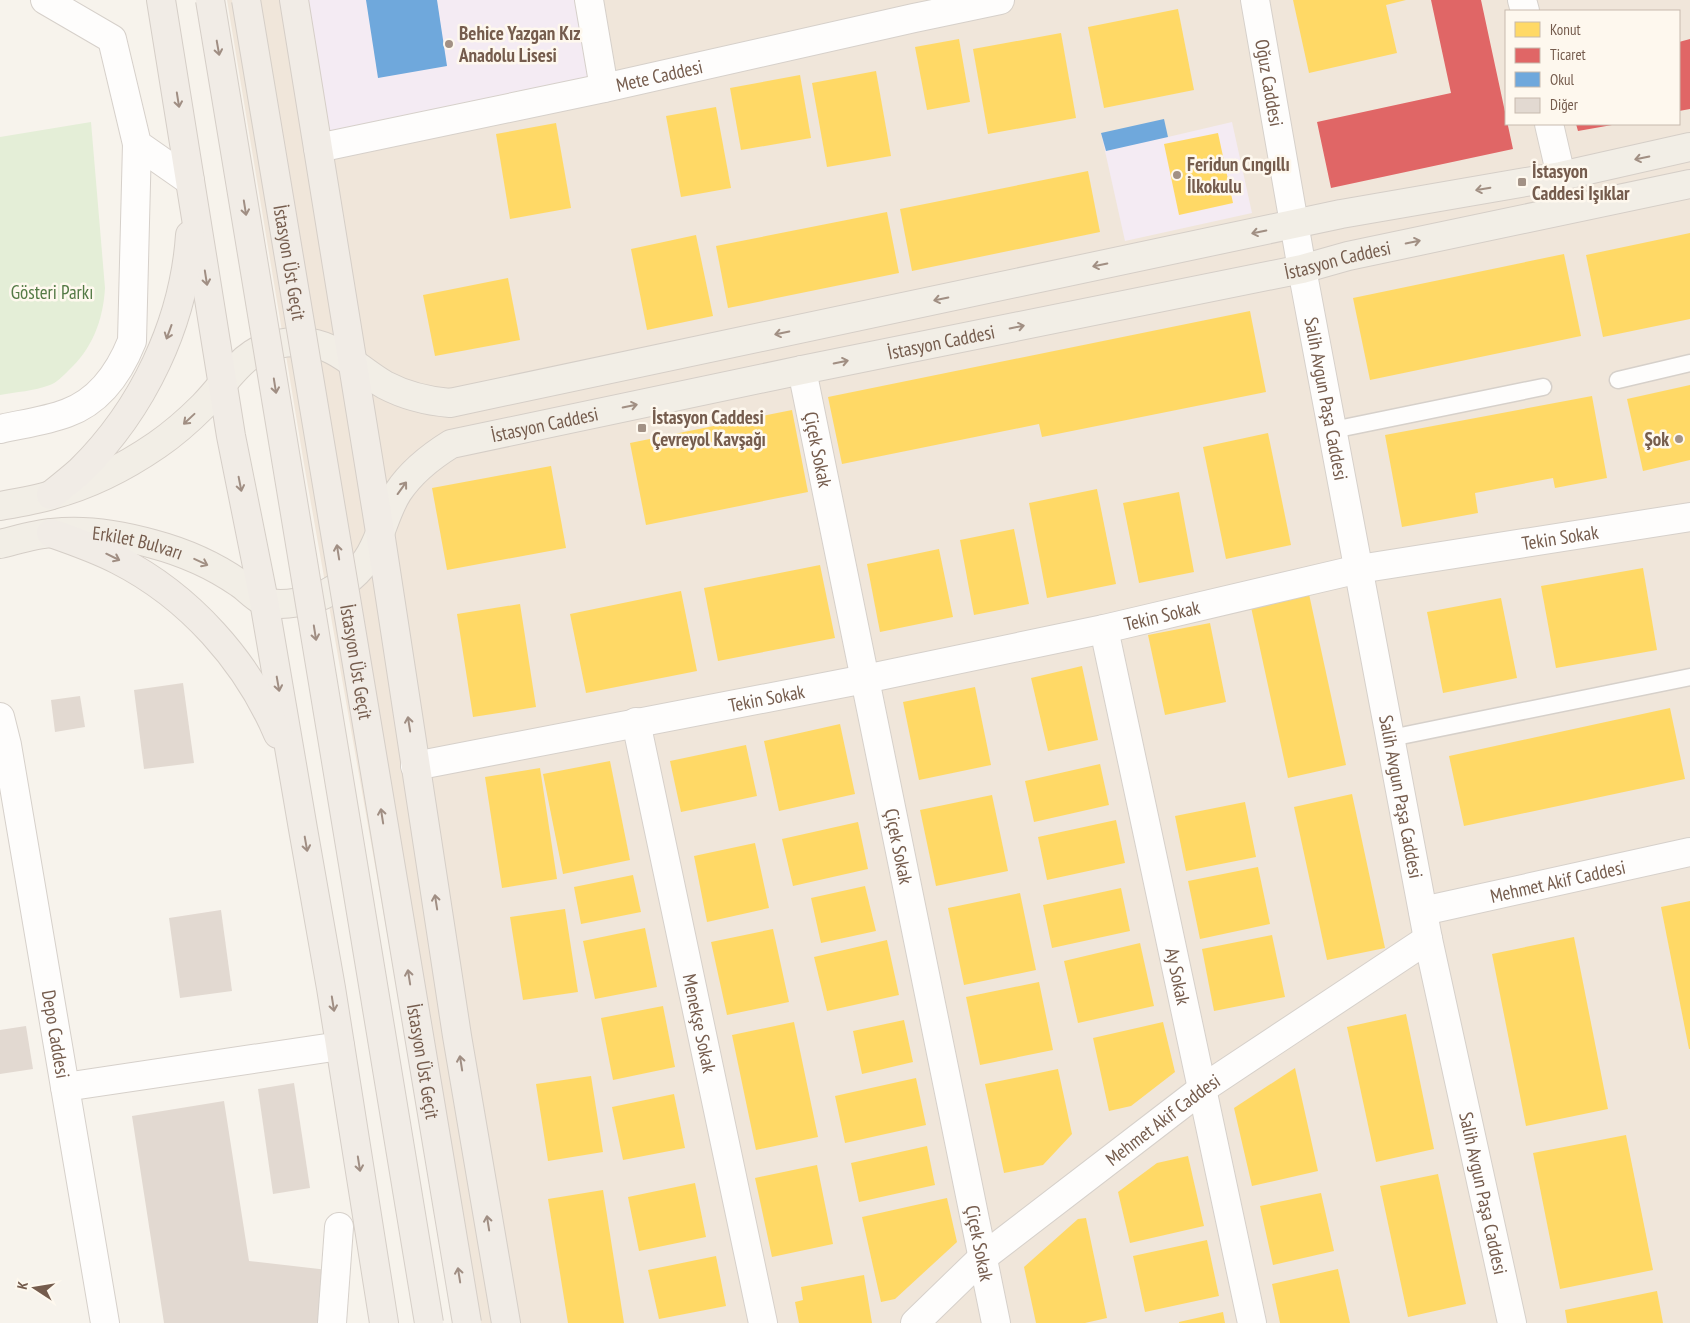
<svg xmlns="http://www.w3.org/2000/svg" width="1690" height="1323" font-family="'PT Sans Narrow',sans-serif">
<style>
.residential{fill:#f0e6da;fill-rule:evenodd}
.education{fill:#f4ebf3}
.green{fill:#e4eed7}
.homes{fill:#ffd966}
.shops{fill:#e06666}
.schools{fill:#6fa8dc}
.building{fill:#e2d9d1}
.lines{fill:none;stroke-linecap:round;stroke-linejoin:round}
.service-casing{stroke:#d6d0ca;stroke-width:19}
.minor-casing{stroke:#d6d0ca;stroke-width:30}
.tertiary-casing{stroke:#d6d0ca;stroke-width:30}
.primary-casing{stroke:#d5cec7;stroke-width:30}
.trunk-casing{stroke:#d5cec7;stroke-width:30}
.service{stroke:#fefdfc;stroke-width:16}
.minor{stroke:#fefdfc;stroke-width:28}
.tertiary{stroke:#fefdfc;stroke-width:28}
.primary{stroke:#f2eee6;stroke-width:28}
.trunk{stroke:#f1ece6;stroke-width:28}
.trunk-bridge-casing{stroke:#d5cec7;stroke-width:30;stroke-linecap:butt}
.trunk-bridge{stroke:#f1ece6;stroke-width:28}
.oneway{stroke:#a08e83}
.oneway2{stroke:#a18f83}
.poi-dot{fill:#a29185;stroke:#fef8ee;stroke-width:2}
.labels{text-anchor:middle;stroke-width:5;stroke-linejoin:round;paint-order:stroke}
.poi-label{font-size:19px;font-weight:bold;fill:#755c4d;stroke:#fef8ee;text-anchor:start}
.street-label{font-size:19px;fill:#755c4d;stroke:#fef8ee}
.park-label{font-size:19px;fill:#547a45;stroke:#fef8ee}
</style>
<rect width="100%" height="100%" fill="#f7f3ec"/>
<path class="residential" d="M227,0H1690V1323H456L304,464ZM1506,11H1679V124H1506Z"/>
<g class="education">
<polygon points="295,0 589,0 604,88 318,148"/>
<polygon points="1232,122 1252,213 1125,241 1101,133 1168,137"/>
</g>
<path class="green" d="M91,122L105,288C103,321 92,349 68,371C63,376 56,383 50,385C34,391 16,392 0,395V137Z"/>
<g class="homes">
<polygon points="1293,0 1406,0 1386,5 1397,53 1309,73"/>
<polygon points="1178,9 1194,90 1104,108 1088,27"/>
<polygon points="1061,33 1076,118 988,134 973,49"/>
<polygon points="959,39 970,102 927,110 915,47"/>
<polygon points="876,71 891,156 827,167 812,83"/>
<polygon points="800,75 811,138 741,150 730,88"/>
<polygon points="716,107 731,188 681,197 666,116"/>
<polygon points="556,123 571,208 510,219 496,134"/>
<polygon points="1218,133 1233,203 1179,215 1164,144"/>
<polygon points="1088,171 1100,232 912,271 900,209"/>
<polygon points="887,212 899,273 728,308 716,246"/>
<polygon points="1690,233 1690,319 1603,337 1586,255"/>
<polygon points="696,235 713,316 647,330 631,249"/>
<polygon points="1564,254 1581,336 1370,380 1353,298"/>
<polygon points="508,278 520,340 435,356 423,295"/>
<polygon points="1250,311 1266,392 1042,437 1039,424 842,464 828,397"/>
<polygon points="1690,385 1690,460 1643,471 1627,399"/>
<polygon points="1592,396 1607,478 1555,488 1553,478 1475,493 1478,513 1402,527 1385,435"/>
<polygon points="792,410 808,492 646,525 630,443"/>
<polygon points="1268,433 1291,545 1226,559 1203,447"/>
<polygon points="551,466 566,548 447,570 432,488"/>
<polygon points="1097,489 1116,584 1047,598 1029,503"/>
<polygon points="1179,492 1194,572 1139,583 1123,503"/>
<polygon points="1014,529 1029,604 974,615 960,540"/>
<polygon points="939,549 953,617 880,632 867,564"/>
<polygon points="820,565 835,638 718,661 704,588"/>
<polygon points="1643,568 1657,650 1556,668 1541,586"/>
<polygon points="681,591 697,671 586,693 570,614"/>
<polygon points="1309,594 1346,765 1288,778 1251,607"/>
<polygon points="1501,598 1517,678 1443,693 1427,612"/>
<polygon points="520,604 536,707 473,717 457,614"/>
<polygon points="1210,623 1226,702 1165,715 1148,635"/>
<polygon points="1082,666 1098,740 1048,751 1031,678"/>
<polygon points="975,687 991,765 919,780 903,702"/>
<polygon points="1670,708 1685,779 1464,826 1449,756"/>
<polygon points="840,724 855,794 779,811 764,741"/>
<polygon points="746,745 757,796 681,812 670,761"/>
<polygon points="610,761 630,860 563,874 543,774"/>
<polygon points="1100,764 1109,805 1034,822 1025,781"/>
<polygon points="540,768 557,879 502,888 485,777"/>
<polygon points="1352,794 1385,948 1327,960 1294,807"/>
<polygon points="992,795 1008,871 936,886 920,810"/>
<polygon points="1245,802 1256,857 1186,871 1175,816"/>
<polygon points="1116,820 1125,863 1047,880 1038,837"/>
<polygon points="858,822 868,869 793,886 782,839"/>
<polygon points="755,843 769,908 707,922 694,856"/>
<polygon points="1258,867 1270,924 1200,939 1188,881"/>
<polygon points="633,875 641,912 581,924 574,887"/>
<polygon points="865,886 876,931 821,943 811,898"/>
<polygon points="1121,888 1130,931 1052,948 1043,905"/>
<polygon points="1020,893 1036,970 964,985 948,908"/>
<polygon points="1690,901 1690,1049 1689,1049 1661,907"/>
<polygon points="565,909 578,992 523,1000 510,917"/>
<polygon points="645,928 657,987 595,999 583,941"/>
<polygon points="773,929 789,1002 727,1015 711,942"/>
<polygon points="1272,935 1285,997 1214,1011 1202,949"/>
<polygon points="1574,937 1608,1109 1526,1126 1492,954"/>
<polygon points="887,940 899,995 827,1011 814,957"/>
<polygon points="1140,943 1154,1006 1078,1023 1064,961"/>
<polygon points="1039,982 1053,1050 980,1065 966,997"/>
<polygon points="663,1006 675,1067 613,1080 601,1018"/>
<polygon points="1406,1014 1434,1149 1376,1162 1347,1027"/>
<polygon points="904,1020 913,1062 862,1074 853,1031"/>
<polygon points="794,1022 818,1137 756,1150 732,1035"/>
<polygon points="1163,1022 1175,1072 1131,1106 1109,1111 1093,1038"/>
<polygon points="1295,1068 1318,1171 1252,1186 1234,1108"/>
<polygon points="1058,1069 1072,1134 1043,1165 1004,1173 985,1084"/>
<polygon points="591,1076 603,1152 548,1161 536,1084"/>
<polygon points="916,1078 926,1125 845,1143 835,1096"/>
<polygon points="674,1094 685,1148 623,1160 612,1107"/>
<polygon points="1626,1135 1653,1270 1560,1289 1533,1153"/>
<polygon points="927,1146 935,1185 859,1202 851,1163"/>
<polygon points="1188,1156 1204,1226 1130,1243 1118,1192 1157,1163"/>
<polygon points="817,1165 833,1244 772,1257 755,1178"/>
<polygon points="1438,1174 1466,1304 1408,1317 1380,1186"/>
<polygon points="695,1183 706,1237 639,1251 628,1197"/>
<polygon points="603,1190 624,1323 568,1323 548,1199"/>
<polygon points="1321,1193 1334,1251 1273,1265 1260,1206"/>
<polygon points="947,1198 957,1242 895,1299 881,1302 862,1217"/>
<polygon points="1086,1218 1107,1318 1085,1323 1036,1323 1024,1267 1078,1219"/>
<polygon points="1207,1240 1219,1296 1145,1312 1133,1256"/>
<polygon points="716,1256 726,1306 659,1319 648,1270"/>
<polygon points="1338,1269 1350,1323 1280,1323 1272,1284"/>
<polygon points="864,1275 872,1323 799,1323 795,1302 803,1300 801,1287"/>
<polygon points="1657,1291 1663,1323 1567,1323 1565,1310"/>
<polygon points="1223,1312 1225,1323 1179,1323 1179,1322"/>
</g>
<g class="shops">
<polygon points="1431,0 1481,0 1513,149 1331,188 1317,122 1451,93"/>
<polygon points="1690,39 1690,109 1679,111 1679,42"/>
<polygon points="1576,124 1612,124 1612,125 1578,131"/>
</g>
<g class="schools">
<polygon points="366,0 437,0 447,66 378,78"/>
<polygon points="1164,119 1168,137 1106,151 1101,133"/>
</g>
<g class="building">
<polygon points="183,683 194,763 144,769 134,690"/>
<polygon points="80,696 85,727 55,732 51,700"/>
<polygon points="221,910 232,991 180,998 169,918"/>
<polygon points="26,1026 33,1069 0,1074 0,1030"/>
<polygon points="294,1083 310,1188 273,1194 258,1089"/>
<polygon points="224,1101 249,1261 328,1270 322,1323 164,1323 132,1116"/>
</g>
<g class="lines">
<g class="service-casing">
<g id="service">
<polyline points="1618,380 1690,363"/>
<polyline points="1333,430 1543,387"/>
<polyline points="1391,738 1690,677"/>
</g>
</g>
<g class="minor-casing">
<g id="minor">
<polyline points="45,0 112,39 137,144 190,181"/>
<polyline points="589,0 604,88"/>
<polyline points="1522,0 1525,11"/>
<polyline points="1549,124 1561,176"/>
<path id="s1" d="M318,148L604,88L914,18L1000,0"/>
<path id="s2" d="M802,370L996,1323"/>
<path d="M0,429C22,424 46,421 67,413C100,401 120,371 132,341L137,144"/>
<path id="s3" d="M1104,629L1252,1323"/>
<path id="s4" d="M0,717L7,745L105,1323"/>
<path id="s5" d="M636,722L763,1323"/>
<path id="s6" d="M415,766L865,679L1104,629L1359,569L1690,517"/>
<path id="s7" d="M1423,911L1690,852"/>
<polyline points="65,1087 340,1046"/>
<polyline points="332,1323 339,1227"/>
<path id="s8" d="M915,1323L982,1258L1202,1089L1428,939"/>
</g>
</g>
<g class="tertiary-casing">
<g id="tertiary">
<path id="s9" d="M1255,0L1302,269L1428,939L1512,1323"/>
</g>
</g>
<g class="primary-casing">
<g id="primary">
<path d="M0,506C17,503 35,500 52,495C90,485 125,467 157,445C173,434 189,420 203,406C236,372 245,342 299,342C334,341 357,369 385,385C406,396 427,401 450,403L1341,214L1561,176L1690,147"/>
<path id="s10" d="M0,544C17,540 35,534 52,533C85,529 121,535 153,544C183,552 213,565 239,583C247,588 254,597 263,601C280,608 314,601 329,592C348,582 365,567 374,547C383,529 387,509 398,492C412,471 430,457 451,444L802,370L1302,269L1348,256L1690,184"/>
</g>
</g>
<g class="trunk-casing">
<g id="trunk">
<polyline points="161,0 231,436 264,601 303,829 331,988 384,1323"/>
<polyline points="294,0 380,532 457,1036 506,1323"/>
<path d="M51,495C61,487 71,479 80,471C143,409 184,323 190,235"/>
<path d="M51,533C74,541 97,549 118,560C189,596 247,661 278,734"/>
</g>
</g>
<use href="#service" class="service"/>
<use href="#minor" class="minor"/>
<use href="#tertiary" class="tertiary"/>
<use href="#primary" class="primary"/>
<use href="#trunk" class="trunk"/>
<g class="trunk-bridge-casing">
<g id="trunk-bridge">
<polyline points="210,0 429,1323"/>
<path id="s11" d="M246,0L467,1323"/>
</g>
</g>
<use href="#trunk-bridge" class="trunk-bridge"/>
</g>
<defs><path id="oneway-shaft" d="M-6 0H5M1.5-3L5.5 0L1.5 3" fill="none" stroke-width="1.6" stroke-linecap="round" stroke-linejoin="round" transform="scale(1.25)"/></defs>
<g class="oneway">
<use href="#oneway-shaft" transform="translate(218 48) rotate(80)"/>
<use href="#oneway-shaft" transform="translate(178 100) rotate(81)"/>
<use href="#oneway-shaft" transform="translate(245 208) rotate(81)"/>
<use href="#oneway-shaft" transform="translate(206 278) rotate(81)"/>
<use href="#oneway-shaft" transform="translate(169 332) rotate(110)"/>
<use href="#oneway-shaft" transform="translate(275 386) rotate(81)"/>
<use href="#oneway-shaft" transform="translate(240 484) rotate(79)"/>
<use href="#oneway-shaft" transform="translate(338 552) rotate(-99)"/>
<use href="#oneway-shaft" transform="translate(113 557) rotate(26)"/>
<use href="#oneway-shaft" transform="translate(315 633) rotate(81)"/>
<use href="#oneway-shaft" transform="translate(278 684) rotate(80)"/>
<use href="#oneway-shaft" transform="translate(409 724) rotate(-99)"/>
<use href="#oneway-shaft" transform="translate(382 816) rotate(-99)"/>
<use href="#oneway-shaft" transform="translate(306 844) rotate(80)"/>
<use href="#oneway-shaft" transform="translate(436 902) rotate(-99)"/>
<use href="#oneway-shaft" transform="translate(409 977) rotate(-99)"/>
<use href="#oneway-shaft" transform="translate(333 1004) rotate(81)"/>
<use href="#oneway-shaft" transform="translate(461 1063) rotate(-99)"/>
<use href="#oneway-shaft" transform="translate(359 1164) rotate(81)"/>
<use href="#oneway-shaft" transform="translate(488 1223) rotate(-99)"/>
<use href="#oneway-shaft" transform="translate(459 1275) rotate(-99)"/>
</g>
<g class="oneway2">
<use href="#oneway-shaft" transform="translate(1642 158) rotate(168)"/>
<use href="#oneway-shaft" transform="translate(1483 189) rotate(170)"/>
<use href="#oneway-shaft" transform="translate(1259 232) rotate(168)"/>
<use href="#oneway-shaft" transform="translate(1413 242) rotate(-12)"/>
<use href="#oneway-shaft" transform="translate(1100 265) rotate(168)"/>
<use href="#oneway-shaft" transform="translate(941 299) rotate(168)"/>
<use href="#oneway-shaft" transform="translate(1017 327) rotate(-12)"/>
<use href="#oneway-shaft" transform="translate(782 333) rotate(168)"/>
<use href="#oneway-shaft" transform="translate(841 362) rotate(-12)"/>
<use href="#oneway-shaft" transform="translate(630 406) rotate(-12)"/>
<use href="#oneway-shaft" transform="translate(189 419) rotate(137)"/>
<use href="#oneway-shaft" transform="translate(402 488) rotate(-54)"/>
<use href="#oneway-shaft" transform="translate(201 562) rotate(25)"/>
</g>
<g class="poi-dot">
<circle cx="449" cy="44" r="5"/>
<circle cx="1177" cy="175" r="5"/>
<rect x="1517" y="177" width="10" height="10" rx="2.5"/>
<rect x="637" y="423" width="10" height="10" rx="2.5"/>
<circle cx="1679" cy="439" r="5"/>
</g>
<g class="labels">
<g class="poi-label">
<text x="459" y="40">Behice Yazgan Kız<tspan x="459" dy="22">Anadolu Lisesi</tspan></text>
<text x="1187" y="171">Feridun Cıngıllı<tspan x="1187" dy="22">İlkokulu</tspan></text>
<text x="1532" y="178">İstasyon<tspan x="1532" dy="22">Caddesi Işıklar</tspan></text>
<text x="652" y="424">İstasyon Caddesi<tspan x="652" dy="22">Çevreyol Kavşağı</tspan></text>
<text x="1669" y="446" text-anchor="end">Şok</text>
</g>
<g class="street-label">
<text dy="7" stroke="none"><textPath href="#s1" startOffset="349">Mete Caddesi</textPath></text>
<text dy="7" stroke="none"><textPath href="#s9" startOffset="84">Oğuz Caddesi</textPath></text>
<text dy="7" stroke="none"><textPath href="#s10" startOffset="1451">İstasyon Caddesi</textPath></text>
<text dy="7" stroke="none"><textPath href="#s11" startOffset="266">İstasyon Üst Geçit</textPath></text>
<text dy="7" stroke="none"><textPath href="#s10" startOffset="1046">İstasyon Caddesi</textPath></text>
<text dy="7" stroke="none"><textPath href="#s9" startOffset="405">Salih Avgun Paşa Caddesi</textPath></text>
<text dy="7" stroke="none"><textPath href="#s10" startOffset="641">İstasyon Caddesi</textPath></text>
<text dy="7" stroke="none"><textPath href="#s2" startOffset="81">Çiçek Sokak</textPath></text>
<text dy="7" stroke="none"><textPath href="#s6" startOffset="1168">Tekin Sokak</textPath></text>
<text dy="7" stroke="none"><textPath href="#s10" startOffset="140">Erkilet Bulvarı</textPath></text>
<text dy="7" stroke="none"><textPath href="#s6" startOffset="762">Tekin Sokak</textPath></text>
<text dy="7" stroke="none"><textPath href="#s11" startOffset="671">İstasyon Üst Geçit</textPath></text>
<text dy="7" stroke="none"><textPath href="#s6" startOffset="358">Tekin Sokak</textPath></text>
<text dy="7" stroke="none"><textPath href="#s9" startOffset="810">Salih Avgun Paşa Caddesi</textPath></text>
<text dy="7" stroke="none"><textPath href="#s2" startOffset="486">Çiçek Sokak</textPath></text>
<text dy="7" stroke="none"><textPath href="#s7" startOffset="138">Mehmet Akif Caddesi</textPath></text>
<text dy="7" stroke="none"><textPath href="#s3" startOffset="355">Ay Sokak</textPath></text>
<text dy="7" stroke="none"><textPath href="#s5" startOffset="308">Menekşe Sokak</textPath></text>
<text dy="7" stroke="none"><textPath href="#s4" startOffset="322">Depo Caddesi</textPath></text>
<text dy="7" stroke="none"><textPath href="#s11" startOffset="1076">İstasyon Üst Geçit</textPath></text>
<text dy="7" stroke="none"><textPath href="#s8" startOffset="321">Mehmet Akif Caddesi</textPath></text>
<text dy="7" stroke="none"><textPath href="#s9" startOffset="1215">Salih Avgun Paşa Caddesi</textPath></text>
<text dy="7" stroke="none"><textPath href="#s2" startOffset="891">Çiçek Sokak</textPath></text>
</g>
<g class="park-label">
<text x="52" y="299">Gösteri Parkı</text>
</g>
</g>
<rect x="1505" y="10" width="175" height="115" fill="#fef8ee" stroke="#c7baae"/>
<rect x="1515" y="22" width="25" height="15" fill="#ffd966" stroke="#c7baae"/>
<text x="1550" y="35" font-size="15" fill="#755c4d">Konut</text>
<rect x="1515" y="48" width="25" height="15" fill="#e06666" stroke="#c7baae"/>
<text x="1550" y="60" font-size="15" fill="#755c4d">Ticaret</text>
<rect x="1515" y="72" width="25" height="15" fill="#6fa8dc" stroke="#c7baae"/>
<text x="1550" y="85" font-size="15" fill="#755c4d">Okul</text>
<rect x="1515" y="98" width="25" height="15" fill="#e2d9d1" stroke="#c7baae"/>
<text x="1550" y="110" font-size="15" fill="#755c4d">Diğer</text>
<g transform="translate(35 1288) rotate(282)" stroke="#fef8ee" stroke-width="4" paint-order="stroke">
<path d="M0-4L9 19L0 12L-9 19Z" fill="#755c4d"/>
<text y="-8" font-size="14" font-weight="bold" text-anchor="middle" fill="#755c4d">K</text>
</g>
</svg>
